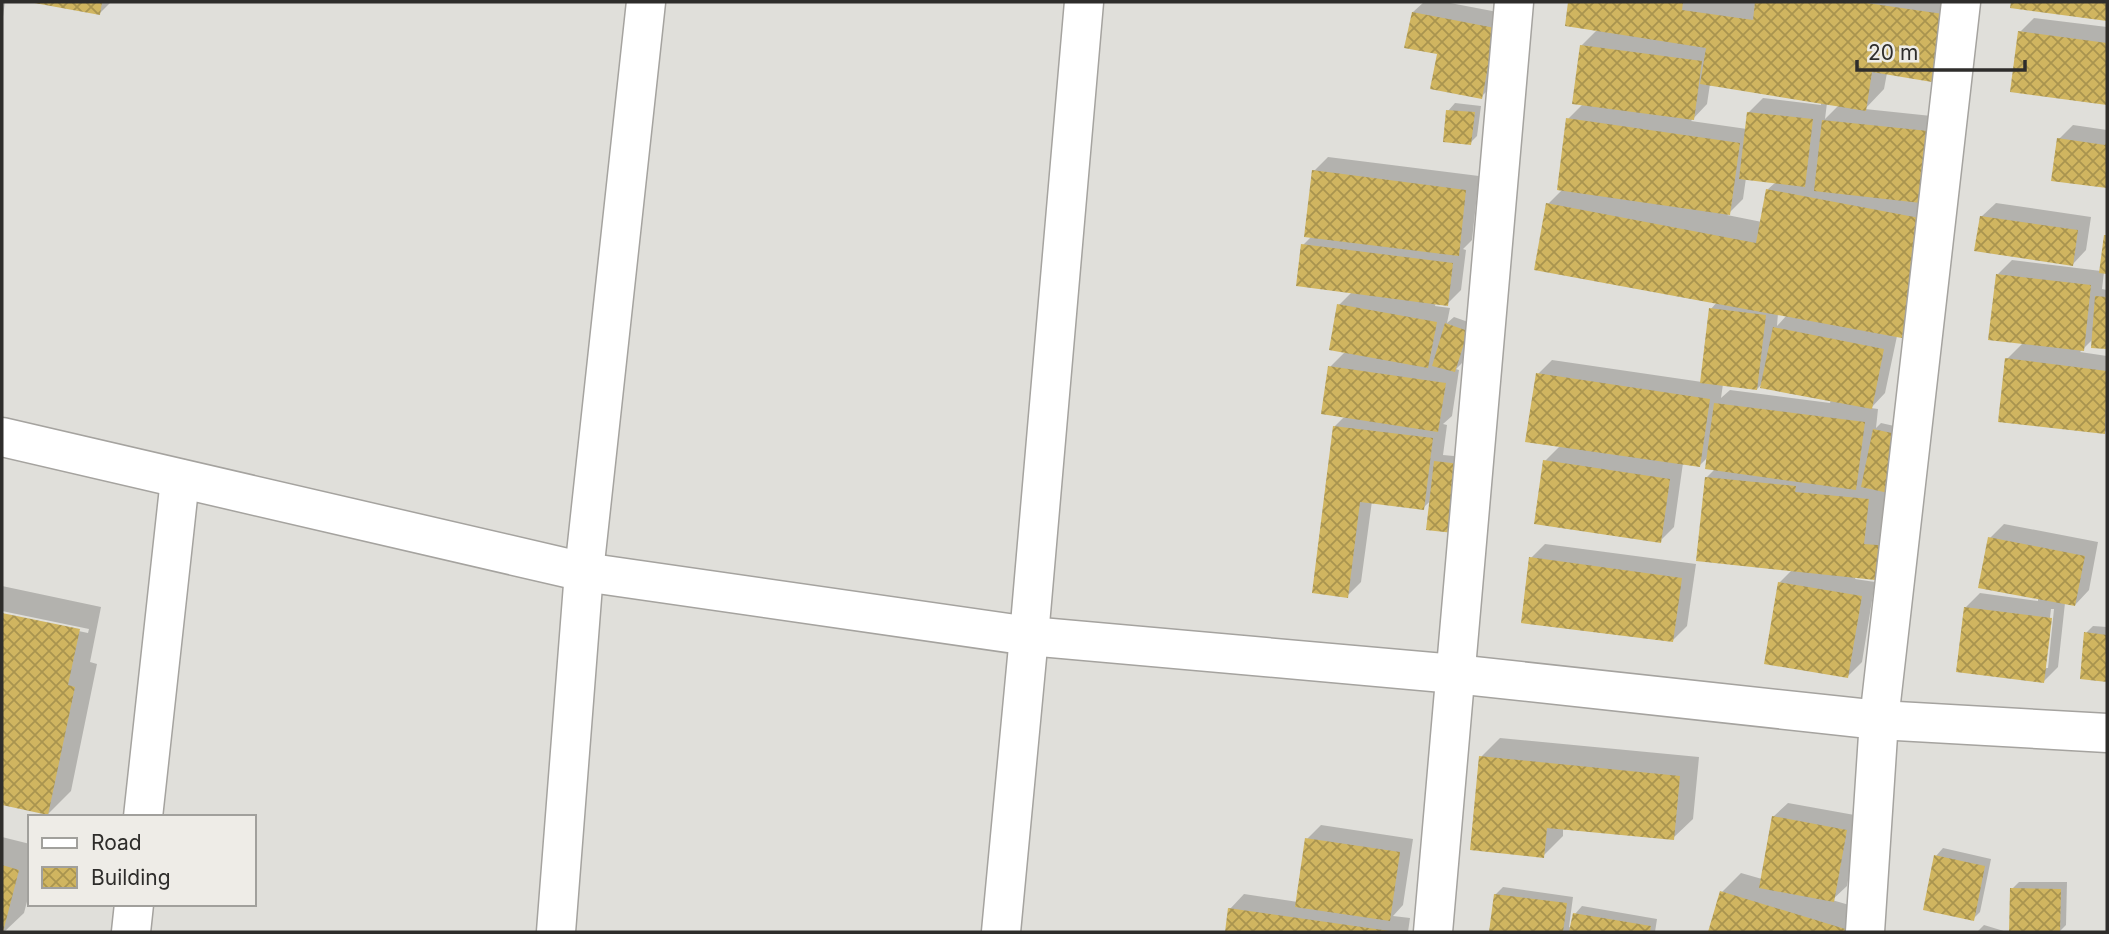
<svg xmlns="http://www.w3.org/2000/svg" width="2109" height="934" font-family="Inter,sans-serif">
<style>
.shadow{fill:#0003;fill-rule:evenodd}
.building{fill:url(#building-cross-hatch)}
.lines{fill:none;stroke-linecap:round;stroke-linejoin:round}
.minor-casing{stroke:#a5a39f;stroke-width:41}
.tertiary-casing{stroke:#a5a39f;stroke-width:41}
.minor{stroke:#fff;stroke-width:38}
.tertiary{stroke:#fff;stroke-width:38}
</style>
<defs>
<pattern id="building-cross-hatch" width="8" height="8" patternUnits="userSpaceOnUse" patternTransform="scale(1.75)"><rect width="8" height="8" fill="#d0b560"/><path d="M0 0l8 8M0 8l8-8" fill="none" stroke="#a9944f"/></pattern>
</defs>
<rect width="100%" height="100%" fill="#e0dfda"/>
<g class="shadow">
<polygon points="2,2 5,2 2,24"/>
<polygon points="32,2 111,2 99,14"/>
<polygon points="1424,2 1445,2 1508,14 1495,83 1481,97 1439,53 1413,12"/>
<path d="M1570,2H1960L1951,61L1932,80L1887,73L1884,89L1865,109L1941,117L1921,317L1901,336H1897L1885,393L1871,408L1878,409L1876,428L1881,423L1912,430L1908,527L1856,576L1855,579L1875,582L1862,662L1848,676L1779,583L1793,569L1707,477L1715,469L1709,456L1699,466L1683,463L1674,527L1660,541L1545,461L1561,445L1538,374L1552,360L1702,382L1711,309L1717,302L1548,204L1563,189L1568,119L1584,103L1581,46L1597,30L1567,25ZM1710,84L1821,102V105L1763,98L1749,112L1747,129L1691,121L1707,104ZM1827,103L1839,105L1825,119ZM1746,178L1776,182L1767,190L1762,222L1727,215L1743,199ZM1778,313L1787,315L1777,326ZM1764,382L1831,400L1830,403L1730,390L1721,398L1723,384L1757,389Z"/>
<polygon points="2012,2 2107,2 2107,19 2012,7"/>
<polygon points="2034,18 2107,27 2107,103 2012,91 2020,32"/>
<polygon points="1455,103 1481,106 1477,136 1470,143 1448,111"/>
<polygon points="2073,125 2107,130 2107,187 2053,180 2059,139"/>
<polygon points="1328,157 1479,176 1472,240 1463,249 1466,250 1461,290 1447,304 1436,302 1435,306 1450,308 1447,323 1454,317 1474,324 1462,363 1456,369 1459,370 1452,416 1443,424 1447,425 1443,455 1475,458 1423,508 1372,501 1361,582 1347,596 1334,427 1345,416 1330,367 1346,351 1339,305 1352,292 1303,245 1312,236 1314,171"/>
<polygon points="1996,203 2091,217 2086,250 2072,265 1981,217"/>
<polygon points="2107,234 2107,272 2104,272 2102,289 2107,290 2107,347 2093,346 2093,339 2080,352 2107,356 2107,430 2105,432 2007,359 2024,342 1998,274 2012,260 2101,271"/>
<path d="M2004,524L2098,542L2089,590L2075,605L2065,603L2058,667L2044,681L1966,607L1980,593L2038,601V598L1990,538ZM2051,609H2054L2048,668H2044Z"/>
<polygon points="1545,544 1696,564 1687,626 1673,640 1531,558"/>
<polygon points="2,586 101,607 90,662 97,664 71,791 48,814 2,804 2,615 88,633 89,629 2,611"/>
<polygon points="2093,626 2107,627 2107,680 2082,678 2086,633"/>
<polygon points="1500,738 1699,757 1693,819 1673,838 1563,828 1563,836 1543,856 1481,757"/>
<polygon points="1788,803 1860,816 1847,886 1832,900 1870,911 1863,932 1710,932 1722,892 1741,873 1762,879 1773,817"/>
<polygon points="1321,825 1413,839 1403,905 1393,916 1410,918 1408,932 1227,932 1230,909 1244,894 1298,902 1307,839"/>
<polygon points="2,837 30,844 30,890 24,913 4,932 2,932"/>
<polygon points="1943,848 1991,859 1980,912 1973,919 1936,856"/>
<polygon points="2019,882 2067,882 2066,925 2059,932 2012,889"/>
<polygon points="1503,887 1573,897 1569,927 1572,928 1575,914 1582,906 1657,919 1655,932 1490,932 1496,894"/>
<polygon points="1984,925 2007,932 1977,932"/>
</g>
<g class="building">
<polygon points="29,2 102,2 100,15"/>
<polygon points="1568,2 1683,2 1682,10 1753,20 1755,2 1860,2 1943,14 1932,82 1872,72 1866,111 1700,84 1706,48 1565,26"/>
<polygon points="2011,2 2107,2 2107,21 2010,8"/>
<polygon points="1412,12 1495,28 1482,99 1430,89 1437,54 1404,48"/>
<polygon points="2018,31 2107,43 2107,105 2010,92"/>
<polygon points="1580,45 1702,61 1694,120 1572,104"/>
<polygon points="1446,110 1475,112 1471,145 1443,142"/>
<polygon points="1747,112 1813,119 1805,187 1739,179"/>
<polygon points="1566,118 1740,143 1730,215 1557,190"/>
<polygon points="1822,120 1928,131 1921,203 1814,191"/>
<polygon points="2057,138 2105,145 2107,140 2107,188 2051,181"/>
<polygon points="1312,170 1466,190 1459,256 1304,237"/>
<polygon points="1766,189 1925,219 1902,338 1534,270 1546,203 1756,243"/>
<polygon points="1980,216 2078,230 2073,266 1974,251"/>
<polygon points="2104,235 2107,235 2107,274 2099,273"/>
<polygon points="1301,244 1453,263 1448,306 1296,286"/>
<polygon points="1996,274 2091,285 2084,351 1988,340"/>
<polygon points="2095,296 2107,297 2107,349 2091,348"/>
<polygon points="1337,304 1437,322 1428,368 1329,350"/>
<polygon points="1709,308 1766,315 1757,390 1700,383"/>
<polygon points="1445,323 1468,331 1455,372 1432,366"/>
<polygon points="1773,327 1884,349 1872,409 1760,388"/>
<polygon points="2005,358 2107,371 2105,434 1998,422"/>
<polygon points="1328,366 1446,383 1438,432 1321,414"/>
<polygon points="1536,373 1710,399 1700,467 1525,442"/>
<polygon points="1714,403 1865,422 1856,490 1705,469"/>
<polygon points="1333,426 1433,438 1424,510 1360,502 1348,598 1312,593"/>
<polygon points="1873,429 1906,436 1893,494 1861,487"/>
<polygon points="1543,460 1670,479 1661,543 1534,524"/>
<polygon points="1434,461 1469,465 1463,534 1426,530"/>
<polygon points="1705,477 1796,486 1795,492 1869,499 1864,544 1890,546 1885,581 1696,561"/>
<polygon points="1988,537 2085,556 2075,606 1978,588"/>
<polygon points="1529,557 1682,578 1673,642 1521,623"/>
<polygon points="1778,582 1862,596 1848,678 1764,664"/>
<polygon points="1964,607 2052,618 2044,683 1956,672"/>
<polygon points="2,613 80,629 68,685 75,687 48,815 2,805"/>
<polygon points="2084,632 2107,635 2107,682 2080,679"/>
<polygon points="1479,756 1680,776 1674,840 1547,828 1544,858 1470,850"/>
<polygon points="1772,816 1847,830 1834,902 1759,888"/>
<polygon points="1305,838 1400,852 1390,921 1295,907"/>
<polygon points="1934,855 1985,866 1974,921 1923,910"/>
<polygon points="2,865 19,870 3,932 2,932"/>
<polygon points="2010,888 2061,889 2060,932 2009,932"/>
<polygon points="1720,891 1855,932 1708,932"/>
<polygon points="1494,894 1567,903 1563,932 1489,932"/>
<polygon points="1228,908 1390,931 1390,932 1225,932"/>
<polygon points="1573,913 1651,926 1650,932 1569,932"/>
</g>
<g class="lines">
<g class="minor-casing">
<g id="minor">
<polyline points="143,817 180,479"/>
<polyline points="131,932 134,904"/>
<polyline points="556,932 584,572 646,2"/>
<polyline points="1001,932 1029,636 1084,2"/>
<polyline points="1433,932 1514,2"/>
<polyline points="1865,932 1879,720 1961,2"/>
</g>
</g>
<g class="tertiary-casing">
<polyline id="tertiary" points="2,437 584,572 1029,636 1455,674 1879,720 2107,733"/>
</g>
<use href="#minor" class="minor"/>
<use href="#tertiary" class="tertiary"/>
</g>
<rect width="2109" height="934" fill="none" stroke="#2e2d2b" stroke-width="7"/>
<rect x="28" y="815" width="228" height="91" fill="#eeece7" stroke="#a1a09c" stroke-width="2"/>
<rect x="42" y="838" width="35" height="10" fill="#ffffff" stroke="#a1a09c" stroke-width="2"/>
<text x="91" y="850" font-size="21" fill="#2e2d2b">Road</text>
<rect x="42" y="867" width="35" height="21" fill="url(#building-cross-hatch)" stroke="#a1a09c" stroke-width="2"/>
<text x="91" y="885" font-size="21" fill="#2e2d2b">Building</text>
<path d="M1857 60v10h168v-10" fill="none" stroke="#2e2d2b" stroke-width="3.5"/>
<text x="1868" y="60" font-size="21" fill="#2e2d2b" stroke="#eeece7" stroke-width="5" paint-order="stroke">20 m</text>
</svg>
